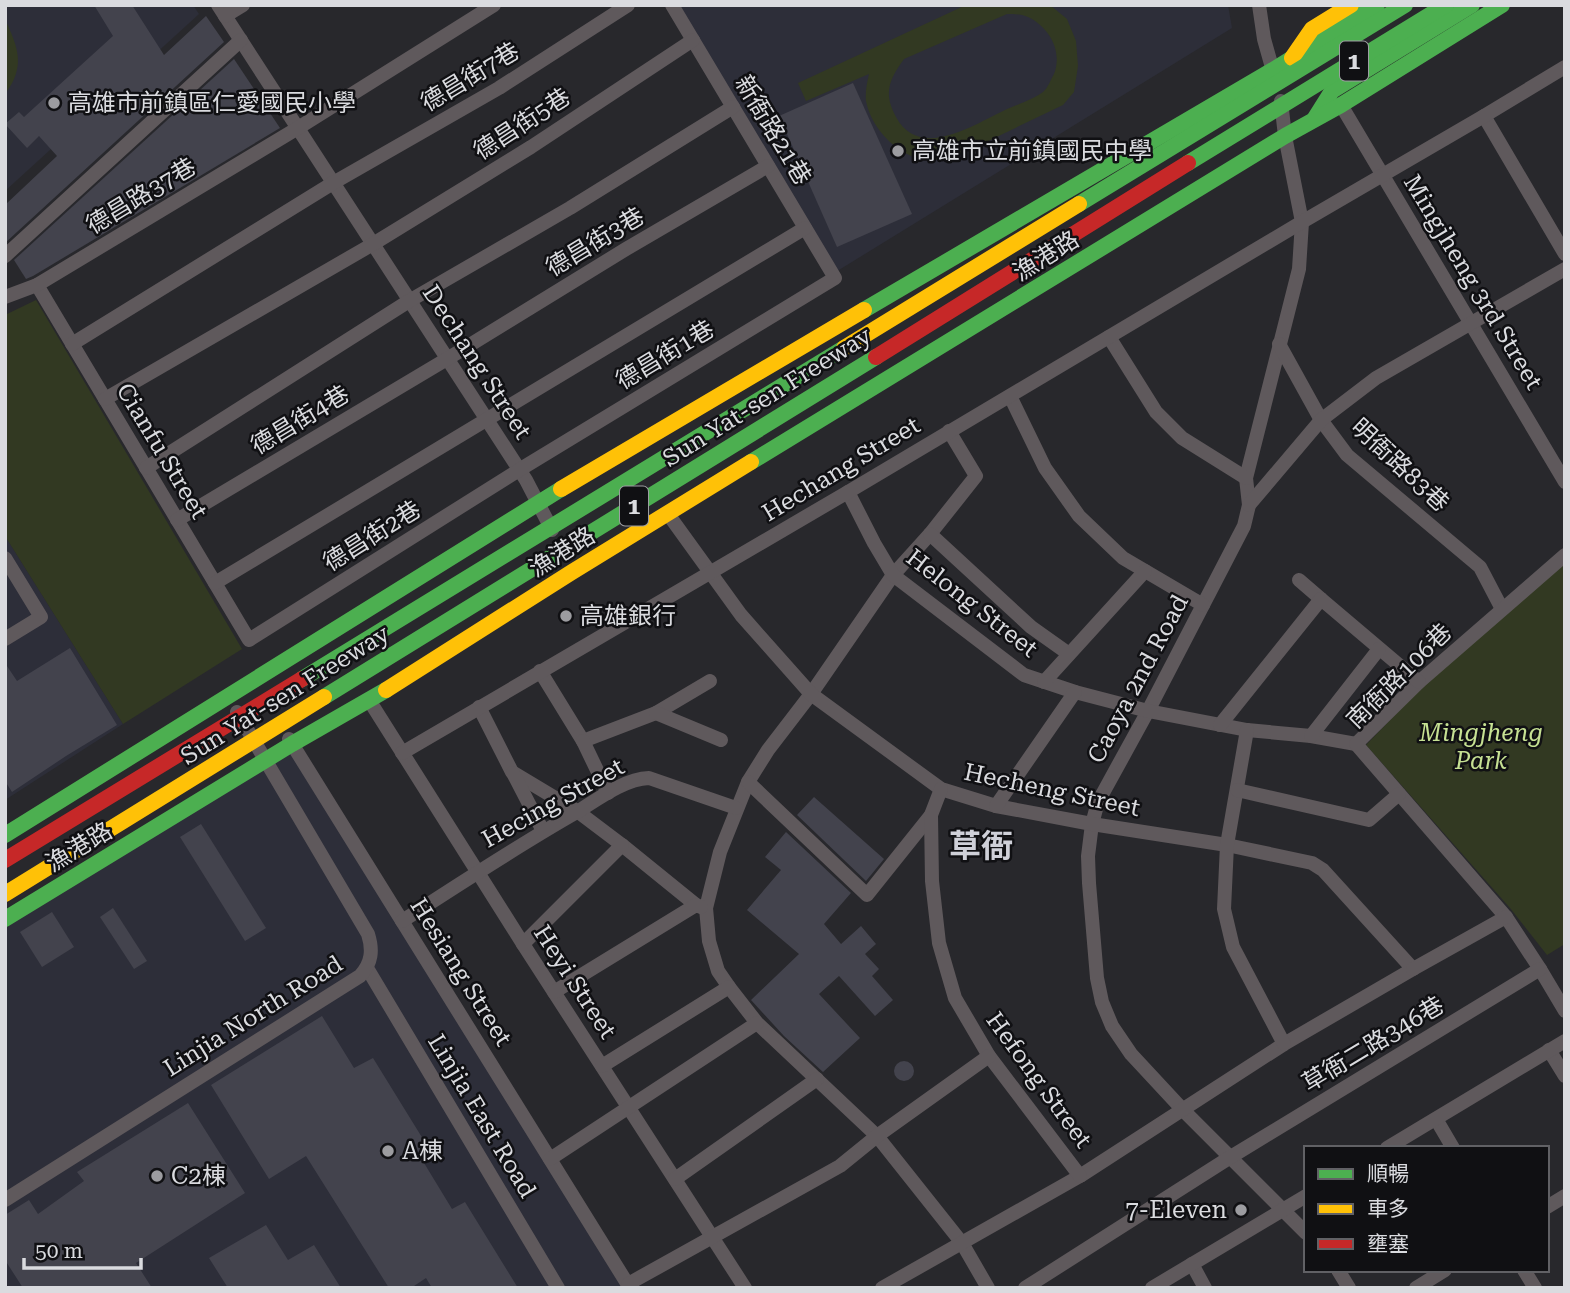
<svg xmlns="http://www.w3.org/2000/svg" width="1570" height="1293" font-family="'Roboto Serif','Noto Sans TC',serif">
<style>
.built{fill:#2d2e39}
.green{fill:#323922;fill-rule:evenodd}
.building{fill:#43434d}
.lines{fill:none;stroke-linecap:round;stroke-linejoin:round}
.street{stroke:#5f595c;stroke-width:14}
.fast{stroke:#4caf50;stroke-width:16}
.slow{stroke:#ffc107;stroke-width:16}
.fast-bridge{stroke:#4caf50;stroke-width:16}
.slow-bridge{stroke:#ffc107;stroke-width:16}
.jam-bridge{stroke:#c62828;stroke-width:16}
.poi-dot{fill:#9c9ca0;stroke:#101013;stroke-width:2.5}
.labels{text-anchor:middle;stroke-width:5;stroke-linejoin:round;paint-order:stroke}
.shield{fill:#101013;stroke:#9d9ea2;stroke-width:2}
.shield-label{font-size:23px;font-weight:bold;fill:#dadbdf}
.street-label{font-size:24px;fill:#dadbdf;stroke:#101013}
.poi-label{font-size:24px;fill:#dadbdf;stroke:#101013;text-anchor:start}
.park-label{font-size:24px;font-style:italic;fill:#c6e193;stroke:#101013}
.district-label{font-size:32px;font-weight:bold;fill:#cfd0d8;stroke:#101013}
</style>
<rect width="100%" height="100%" fill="#28282c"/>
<g class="built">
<polygon points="5,5 193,5 199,14 5,191"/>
<polygon points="679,5 1228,5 1232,28 834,273"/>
<polygon points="5,536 123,724 5,800"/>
<polygon points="292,744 630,1288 5,1288 5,919"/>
</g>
<g class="green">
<path d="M966,5H1050L1067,19L1076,41L1078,66L1074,92L1063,105L957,156C944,159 926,162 914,157C891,148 871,126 866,101C865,92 867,83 869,74L806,101L798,83ZM1007,14C1014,14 1022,14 1028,17C1049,27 1063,51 1054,74C1051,79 1048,88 1043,92C1036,98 1014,106 1005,110C973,125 920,161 896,117C883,93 889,80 904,59Z"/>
<path d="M5,19C18,48 26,66 5,94Z"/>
<polygon points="36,300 242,649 123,724 5,536 5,315"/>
<polygon points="1565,558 1565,944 1547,955 1510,908 1366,745 1423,686"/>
</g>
<g class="building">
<polygon points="94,5 132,5 164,55 206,16 224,42 5,243 5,205 57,156 39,136 27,148 5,124 19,112 24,117 113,36"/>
<polygon points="234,59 280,128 33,276 26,279 14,260"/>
<polygon points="853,83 912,214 837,247 779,116"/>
<polygon points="70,648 117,725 66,756 12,792 5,781 5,663 17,681"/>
<polygon points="814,797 884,859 866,881 797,815"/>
<polygon points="201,824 266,928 245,941 180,837"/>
<polygon points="786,832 851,893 824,924 841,944 861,926 876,944 865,954 879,969 872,976 893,1000 875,1016 839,976 819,994 860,1038 823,1072 784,1036 751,1000 799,954 747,910 781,870 765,857"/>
<polygon points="113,908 147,961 134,969 100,917"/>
<polygon points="52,912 74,947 42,967 20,932"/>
<polygon points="322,1016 354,1068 373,1058 431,1152 421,1158 452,1209 465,1202 518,1288 432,1288 426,1278 411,1288 389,1288 306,1156 269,1179 211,1085"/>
<circle cx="904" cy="1071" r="10"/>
<polygon points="188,1103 245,1193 136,1263 152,1288 23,1288 5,1260 5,1215 29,1200 38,1214 84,1181 77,1172"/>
<polygon points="266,1225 288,1260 314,1245 341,1288 228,1288 209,1258"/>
</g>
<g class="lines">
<g class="street">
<polyline points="218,5 526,480 552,530"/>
<polyline points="1259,5 1264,39 1275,78"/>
<polyline points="225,16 243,5"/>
<polyline points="1281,101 1285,136 1302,222 1299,269 1246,478 1249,505 1244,526 1148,711 1098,802 1092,824 1088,856 1089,883 1097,978 1102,1002 1112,1026 1131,1054 1183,1110 1306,1233"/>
<polyline points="1341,105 1565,482"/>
<polyline points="1484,116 1565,254"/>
<polyline points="5,256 241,40"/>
<polyline points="37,285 249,640 519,470 835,278 672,5"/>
<polyline points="5,297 37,285 298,128 494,5"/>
<polyline points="1109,337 1156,412 1182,438 1246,478"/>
<polyline points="72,344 333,183 499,88 628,5"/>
<polyline points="1279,344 1321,420 1347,455 1480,567 1502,609"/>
<polyline points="1010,396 1045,468 1079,516 1123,558 1203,605"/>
<polyline points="105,399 373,244 531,147 693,40"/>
<polyline points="949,431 976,476 930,534 893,575 811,694 768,750 748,782 720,852 706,908 709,941 718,971 729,987 757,1023 877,1136 962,1243 988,1288"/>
<polyline points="146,468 409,301 570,208 733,107"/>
<polyline points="848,492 874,543 893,575 1024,675 1075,692 1148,711 1247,730 1311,736 1356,744"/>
<polyline points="1249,505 1321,420 1376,378 1565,269"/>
<polyline points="668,514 741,615 811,694 941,789 996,806 1092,824 1227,845 1312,863 1323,870 1413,969 1284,1044 1080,1176 882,1288"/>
<polyline points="177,520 447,359 626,249 768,166"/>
<polyline points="930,534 1031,627 1069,654"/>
<polyline points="1565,555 1419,682 1356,744 1506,917 1540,969 1565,1011"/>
<polyline points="5,558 41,617 5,639"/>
<polyline points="1299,580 1321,599"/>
<polyline points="215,583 805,228"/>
<polyline points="540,671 583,741 656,713 710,681"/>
<polyline points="1044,682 1145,571"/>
<polyline points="369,700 523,944 745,1288"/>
<polyline points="479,707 512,772 577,811 622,845 696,905"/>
<polyline points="656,713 721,740"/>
<polyline points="1220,725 1321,599 1419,682"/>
<polyline points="1247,730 1227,845 1224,909 1233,947 1284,1044"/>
<polyline points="1311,736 1379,649"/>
<polyline points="289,739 630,1288"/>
<polyline points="583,741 608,793"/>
<polyline points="402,753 848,492 1302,222 1484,116 1565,67"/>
<polyline points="513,773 543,831"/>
<polyline points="748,782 867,895 931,815"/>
<polyline points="941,789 931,815 932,881 939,943 955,998 989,1056 1080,1176"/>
<polyline points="1237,790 1369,820 1399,794"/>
<polyline points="996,806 1075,692"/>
<path d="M402,921C460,884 517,846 577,812C598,799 624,779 649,778L736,808"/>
<polyline points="523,944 622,845"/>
<polyline points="367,968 558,1288"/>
<polyline points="1413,969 1506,917"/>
<polyline points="554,992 696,905 701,907"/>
<polyline points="1549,1050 1565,1076"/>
<polyline points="602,1066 729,987"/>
<polyline points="1436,1119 1453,1148"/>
<polyline points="1387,1148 1565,1041"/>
<polyline points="550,1159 757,1023"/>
<polyline points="675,1179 817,1079"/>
<path d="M5,1200L360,976C372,963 373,950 368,934L237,712"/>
<polyline points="1547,1207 1565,1196"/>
<polyline points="1192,1264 1205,1288"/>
<polyline points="1338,1270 1349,1288"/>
<polyline points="1524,1270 1535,1288"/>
<polyline points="628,1284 840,1166 877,1136 989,1056"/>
<polyline points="1025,1288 1229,1158 1540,969"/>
<polyline points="1152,1288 1306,1196"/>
<polyline points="1416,1288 1445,1270"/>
</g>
<g class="fast">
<polyline points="1315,118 1332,91 1472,5"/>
<polyline points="864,310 1273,70 1377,5"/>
<polyline points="751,462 1285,136 1341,105 1502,5"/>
<polyline points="5,835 561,489"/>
<polyline points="5,919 292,744 386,690"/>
</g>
<g class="slow">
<polyline points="1292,58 1312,29 1351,5"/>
<polyline points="561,489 864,310"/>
<polyline points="386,690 572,572 751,462"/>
</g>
<g class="fast-bridge">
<polyline points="1188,163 1446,5"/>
<polyline points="1079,204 1405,5"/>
<polyline points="302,679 844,348"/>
<polyline points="324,697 876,357"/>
</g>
<g class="slow-bridge">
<polyline points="844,348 1079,204"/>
<polyline points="5,894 324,697"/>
</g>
<g class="jam-bridge">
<polyline points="876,357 1188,163"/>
<polyline points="5,860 302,679"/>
</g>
</g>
<g class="poi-dot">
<circle cx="54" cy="103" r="7"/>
<circle cx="898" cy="151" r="7"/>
<circle cx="566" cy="616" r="7"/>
<circle cx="388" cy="1151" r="7"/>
<circle cx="157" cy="1176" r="7"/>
<circle cx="1241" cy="1210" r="7"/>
</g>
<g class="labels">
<g class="shield">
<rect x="1340" y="41.5" width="28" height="39" rx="5"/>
<rect x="620" y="486.5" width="28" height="39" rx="5"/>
</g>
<g class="shield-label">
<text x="1354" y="69">1</text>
<text x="634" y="514">1</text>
</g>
<g class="street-label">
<text transform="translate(470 77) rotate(-31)" y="8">德昌街7巷</text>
<text transform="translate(522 124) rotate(-33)" y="8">德昌街5巷</text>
<text transform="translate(773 130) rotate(59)" y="8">新衙路21巷</text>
<text transform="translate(141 196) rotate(-31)" y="8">德昌路37巷</text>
<text transform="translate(595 242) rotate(-31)" y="8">德昌街3巷</text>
<text transform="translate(1046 256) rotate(-32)" y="8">漁港路</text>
<text transform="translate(1473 282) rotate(59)" y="8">Mingjheng 3rd Street</text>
<text transform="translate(665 355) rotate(-31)" y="8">德昌街1巷</text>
<text transform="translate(477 362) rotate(57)" y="8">Dechang Street</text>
<text transform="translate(767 397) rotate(-32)" y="8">Sun Yat-sen Freeway</text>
<text transform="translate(300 420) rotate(-31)" y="8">德昌街4巷</text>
<text transform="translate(162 451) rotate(59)" y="8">Cianfu Street</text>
<text transform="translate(1400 465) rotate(43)" y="8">明衙路83巷</text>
<text transform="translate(841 469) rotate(-31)" y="8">Hechang Street</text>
<text transform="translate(372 536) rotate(-32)" y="8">德昌街2巷</text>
<text transform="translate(562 552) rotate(-32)" y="8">漁港路</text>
<text transform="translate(972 603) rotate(38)" y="8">Helong Street</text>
<text transform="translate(1399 676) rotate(-45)" y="8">南衙路106巷</text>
<text transform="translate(1138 679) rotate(-62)" y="8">Caoya 2nd Road</text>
<text transform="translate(285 695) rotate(-32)" y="8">Sun Yat-sen Freeway</text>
<text transform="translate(1052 790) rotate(12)" y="8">Hecheng Street</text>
<text transform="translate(553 803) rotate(-29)" y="8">Hecing Street</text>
<text transform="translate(79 847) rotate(-31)" y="8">漁港路</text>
<text transform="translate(461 972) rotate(58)" y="8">Hesiang Street</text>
<text transform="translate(575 982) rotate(57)" y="8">Heyi Street</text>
<text transform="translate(253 1016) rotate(-32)" y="8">Linjia North Road</text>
<text transform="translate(1373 1044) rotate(-31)" y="8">草衙二路346巷</text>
<text transform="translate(1039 1080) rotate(54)" y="8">Hefong Street</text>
<text transform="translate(482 1116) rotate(59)" y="8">Linjia East Road</text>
</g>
<g class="poi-label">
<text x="68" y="111">高雄市前鎮區仁愛國民小學</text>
<text x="912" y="159">高雄市立前鎮國民中學</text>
<text x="580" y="624">高雄銀行</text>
<text x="402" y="1159">A棟</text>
<text x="171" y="1184">C2棟</text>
<text x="1227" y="1218" text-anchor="end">7-Eleven</text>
</g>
<g class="park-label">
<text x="1481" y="741">Mingjheng<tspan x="1481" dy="28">Park</tspan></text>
</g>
<g class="district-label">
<text x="981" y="857">草衙</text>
</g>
</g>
<rect width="1570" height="1293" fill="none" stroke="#dadbdf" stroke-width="14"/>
<rect x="1304" y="1146" width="245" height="126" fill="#101013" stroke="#616165" stroke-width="2"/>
<rect x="1318" y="1169" width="35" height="10" fill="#4caf50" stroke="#616165" stroke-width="2"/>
<text x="1367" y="1181" font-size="21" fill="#dadbdf">順暢</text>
<rect x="1318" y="1204" width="35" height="10" fill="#ffc107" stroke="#616165" stroke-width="2"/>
<text x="1367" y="1216" font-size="21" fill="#dadbdf">車多</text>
<rect x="1318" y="1239" width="35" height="10" fill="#c62828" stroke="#616165" stroke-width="2"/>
<text x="1367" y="1251" font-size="21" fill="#dadbdf">壅塞</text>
<path d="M24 1258v10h117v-10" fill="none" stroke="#dadbdf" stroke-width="3.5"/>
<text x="35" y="1258" font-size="21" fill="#dadbdf" stroke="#101013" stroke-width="5" paint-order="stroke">50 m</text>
</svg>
